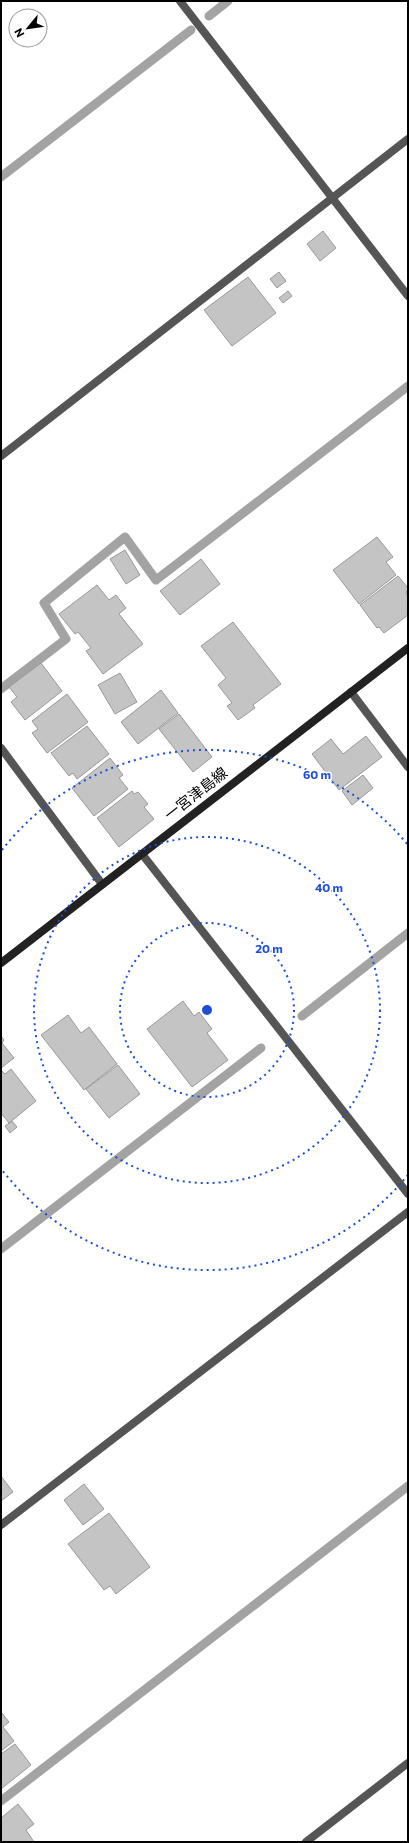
<svg xmlns="http://www.w3.org/2000/svg" width="409" height="1843" font-family="Commissioner,'Noto Sans JP',sans-serif">
<style>
.lines{fill:none;stroke-linecap:round;stroke-linejoin:round}
.stream{stroke:#a3a3a3;stroke-width:9}
.building{fill:#c4c4c4;stroke:#999}
.service{stroke:#555;stroke-width:8}
.minor{stroke:#555;stroke-width:8}
.tertiary{stroke:#555;stroke-width:8}
.secondary{stroke:#222;stroke-width:8}
.ring{fill:none;stroke:#1d4ed8;stroke-width:2;stroke-dasharray:2 4}
.labels{text-anchor:middle;stroke-width:3;stroke-linejoin:round;paint-order:stroke}
.street-label{font-size:15px;fill:#000;stroke:#fff}
.centre{fill:#1d4ed8;stroke:#fff;stroke-width:2}
.ring-label{font-size:12px;text-anchor:middle;font-weight:bold;fill:#1d4ed8;stroke:#fff;stroke-width:3;stroke-linejoin:round;paint-order:stroke}
</style>
<rect width="100%" height="100%" fill="#fff"/>
<g class="lines">
<g class="stream">
<polyline points="209,16 228,1"/>
<polyline points="1,177 191,30"/>
<polyline points="1,689 66,639 44,603 125,537 156,580 408,386"/>
<polyline points="302,1016 408,933"/>
<polyline points="1,1249 261,1048"/>
<polyline points="1,1801 408,1486"/>
</g>
</g>
<g class="building">
<polygon points="323,231 336,248 320,261 307,244"/>
<polygon points="279,272 286,281 277,288 270,279"/>
<polygon points="248,277 276,313 232,346 204,310"/>
<polygon points="288,291 292,296 283,303 279,298"/>
<polygon points="377,537 393,557 386,562 396,575 359,604 333,570"/>
<polygon points="125,550 140,575 126,584 110,559"/>
<polygon points="201,559 220,584 180,615 160,591"/>
<polygon points="398,576 408,588 406,594 408,596 408,615 384,633 379,627 377,628 360,605"/>
<polygon points="97,585 109,600 116,595 126,608 119,614 143,644 103,674 86,651 91,648 78,632 75,634 59,614"/>
<polygon points="233,622 281,684 253,705 255,708 238,720 227,706 232,703 218,685 226,678 201,646"/>
<polygon points="41,663 62,691 25,720 11,702 17,697 9,687"/>
<polygon points="120,673 137,702 115,714 98,685"/>
<polygon points="161,690 178,713 138,744 121,722"/>
<polygon points="67,694 88,722 47,753 32,733 38,729 32,721"/>
<polygon points="179,714 212,757 193,772 159,729"/>
<polygon points="87,726 109,754 77,779 73,773 69,776 51,753"/>
<polygon points="366,736 382,757 339,790 312,754 331,739 343,754"/>
<polygon points="110,758 123,775 119,778 128,789 94,816 72,788"/>
<polygon points="363,775 373,788 352,805 342,791"/>
<polygon points="132,791 134,794 138,792 148,804 144,807 154,819 119,847 97,818"/>
<polygon points="183,1001 194,1016 199,1012 212,1029 207,1033 228,1060 192,1087 147,1029"/>
<polygon points="68,1015 81,1033 89,1027 117,1064 84,1090 41,1035"/>
<polygon points="1,1036 4,1040 2,1043 14,1058 1,1068"/>
<polygon points="118,1065 140,1094 109,1118 86,1089"/>
<polygon points="11,1069 36,1101 9,1123 1,1113 1,1070 5,1074"/>
<polygon points="12,1121 17,1127 10,1133 5,1126"/>
<polygon points="1,1476 13,1492 1,1501"/>
<polygon points="84,1484 104,1509 83,1525 64,1500"/>
<polygon points="109,1513 150,1567 116,1594 110,1586 104,1590 68,1544"/>
<polygon points="1,1712 9,1722 3,1727 14,1741 1,1751"/>
<polygon points="15,1744 31,1765 1,1789 1,1754"/>
<polygon points="18,1804 34,1824 26,1830 34,1842 1,1842 1,1818"/>
</g>
<g class="lines">
<polyline class="service" points="351,692 408,767"/>
<g class="minor">
<polyline points="180,1 408,296"/>
<polyline points="1,456 408,139"/>
<polyline points="1,748 102,884"/>
<polyline points="1,1525 408,1212"/>
<polyline points="306,1842 408,1763"/>
</g>
<polyline class="tertiary" points="142,854 408,1194"/>
<polyline class="secondary" points="1,963 408,648"/>
</g>
<g class="ring">
<circle cx="207" cy="1010" r="87"/>
<circle cx="207" cy="1010" r="173"/>
<path d="M408 1175A260 260 0 0 1 2 1170M2 850A260 260 0 0 1 408 845"/>
</g>
<g class="labels">
<g class="street-label">
<text transform="translate(196 794) rotate(-38)" y="5">一宮津島線</text>
</g>
</g>
<circle cx="207" cy="1010" r="6" class="centre"/>
<g class="ring-label">
<text x="317" y="779">60 m</text>
<text x="329" y="892">40 m</text>
<text x="269" y="953">20 m</text>
</g>
<rect width="409" height="1843" fill="none" stroke="#000000" stroke-width="4"/>
<g transform="translate(28 28) rotate(241)"><circle r="19" fill="#ffffff" stroke="#999999"/>
<path d="M0-3L7 15L0 10L-7 15Z" fill="#000000"/>
<text y="-6" font-size="11" font-weight="bold" text-anchor="middle" fill="#000000">N</text>
</g>
</svg>
